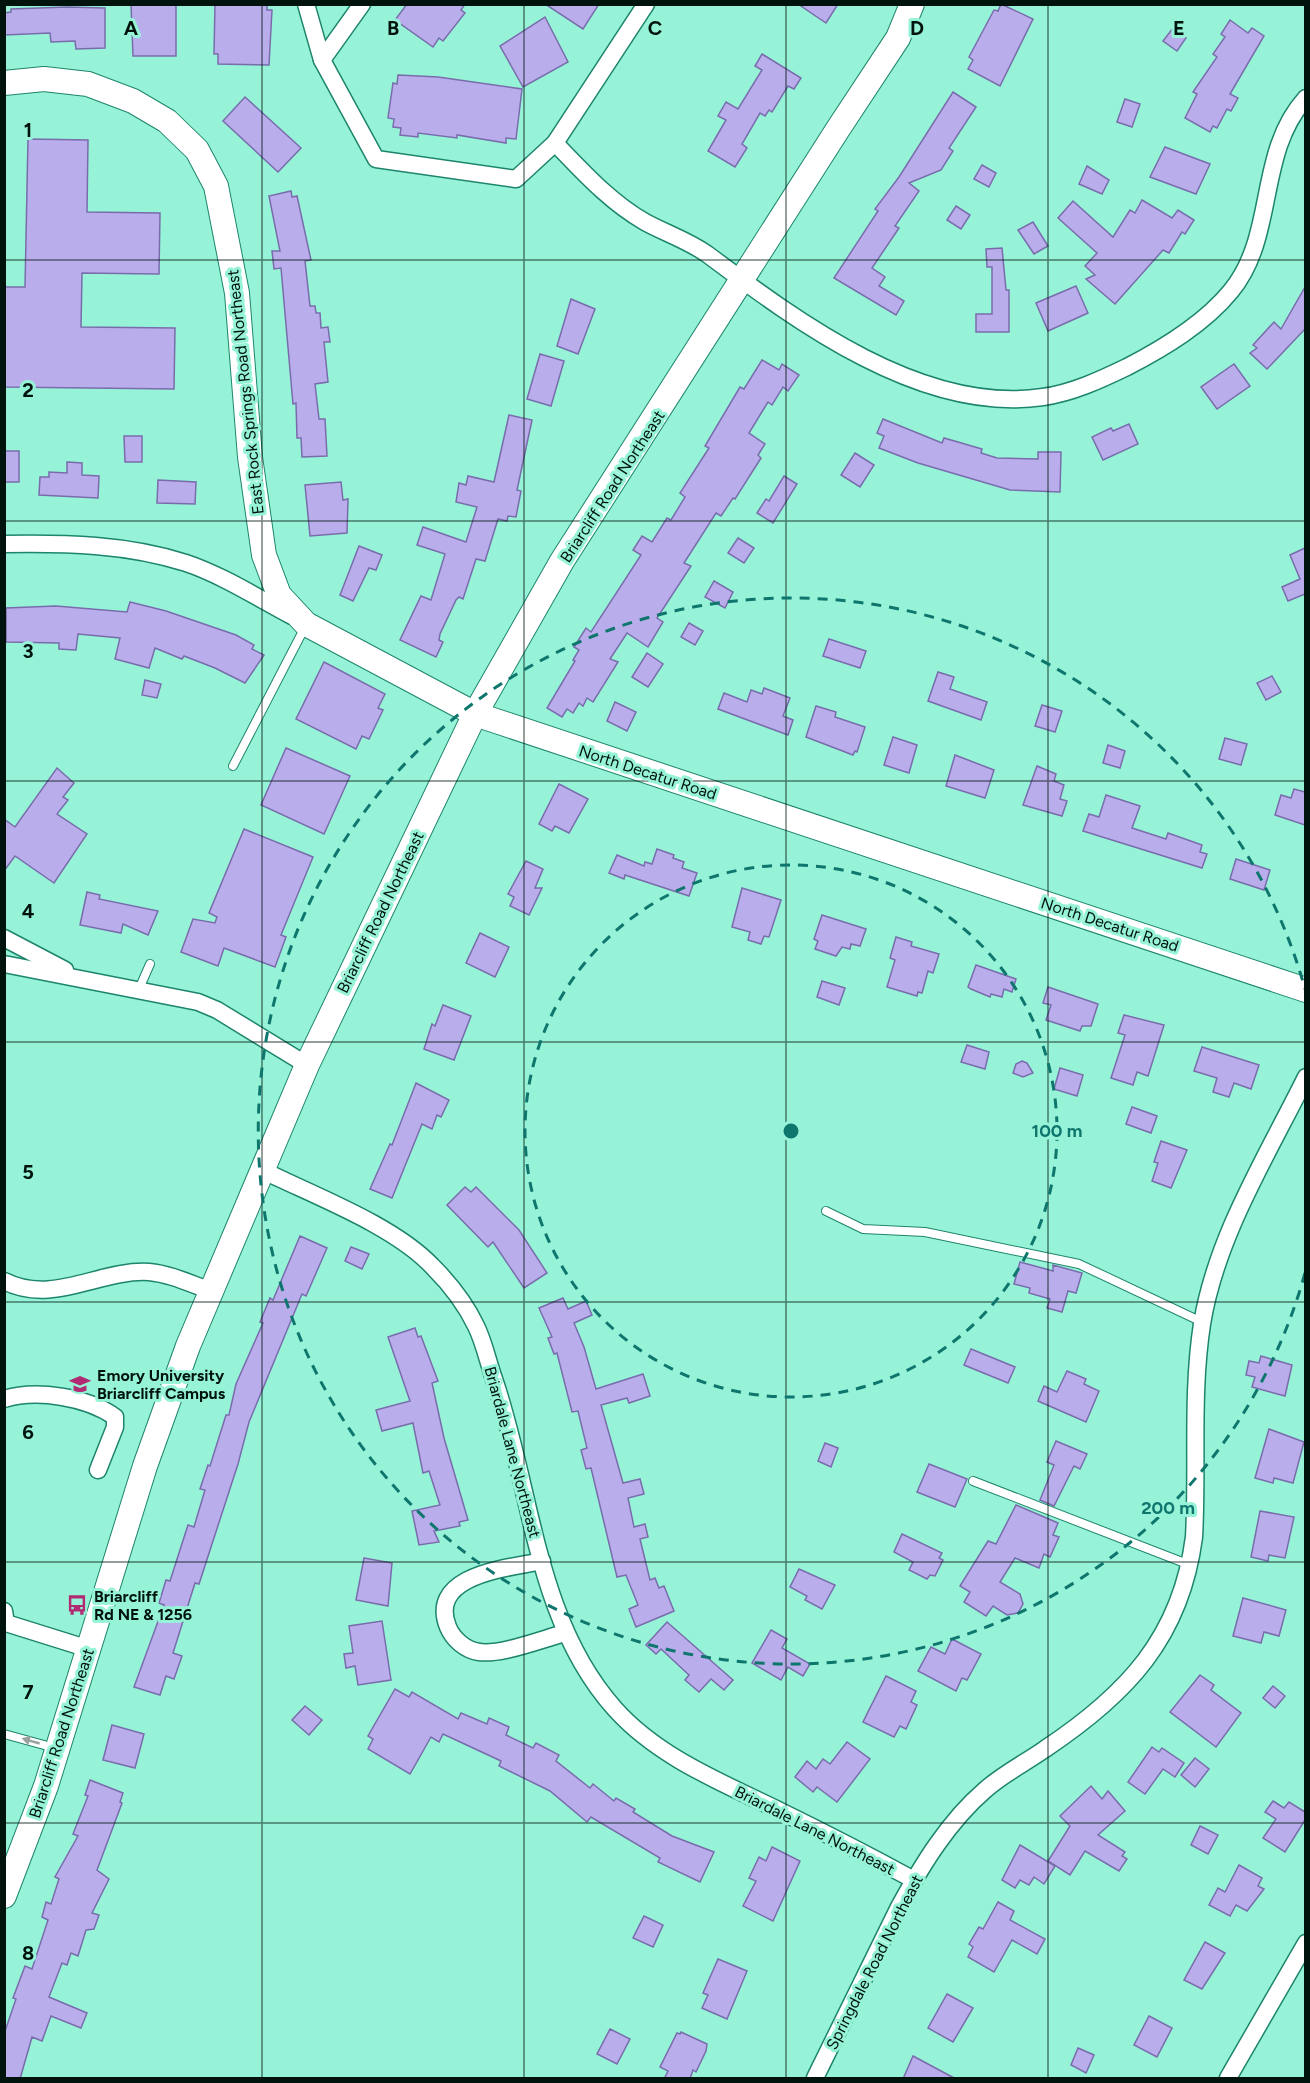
<svg xmlns="http://www.w3.org/2000/svg" width="1310" height="2083" font-family="Figtree,sans-serif">
<style>
.building{fill:#b9aeeb;stroke:#796cac;stroke-width:1.5}
.lines{fill:none;stroke-linecap:round;stroke-linejoin:round}
.lane-casing{stroke:#1d856c;stroke-width:10}
.street-casing{stroke:#1d856c;stroke-width:19}
.secondary-casing{stroke:#1d856c;stroke-width:26}
.lane{stroke:#fff;stroke-width:8}
.street{stroke:#fff;stroke-width:16}
.secondary{stroke:#fff;stroke-width:24}
.oneway{fill:#99a19e}
.grid{fill:none;stroke:#00140d;stroke-width:1.5;stroke-opacity:0.55}
.ring{fill:none;stroke:#0f766e;stroke-width:3;stroke-dasharray:10 8}
.labels{text-anchor:middle;stroke-width:6;stroke-linejoin:round;paint-order:stroke}
.street-label{font-size:16px;fill:#00140d;stroke:#96f3d7}
.poi-label{font-size:16px;font-weight:bold;fill:#00140d;stroke:#96f3d7;text-anchor:start}
.grid-label{font-size:20px;text-anchor:middle;font-weight:bold;fill:#00140d;stroke:#96f3d7;stroke-width:6;stroke-linejoin:round;paint-order:stroke}
.centre{fill:#0f766e;stroke:#96f3d7;stroke-width:3}
.ring-label{font-size:18px;text-anchor:middle;font-weight:bold;fill:#0f766e;stroke:#96f3d7;stroke-width:6;stroke-linejoin:round;paint-order:stroke}
</style>
<rect width="100%" height="100%" fill="#96f3d7"/>
<g class="building">
<polygon points="131,4 176,4 176,56 133,56"/>
<polygon points="215,4 267,4 267,10 272,10 269,65 218,64 218,54 214,54"/>
<polygon points="407,4 465,4 461,10 465,13 443,41 439,38 433,47 395,20"/>
<polygon points="545,4 599,4 583,29"/>
<polygon points="798,4 838,4 826,23"/>
<polygon points="1001,4 1033,19 1000,86 968,69 973,60 969,57 994,10 998,11"/>
<polygon points="67,7 105,8 105,48 76,49 75,41 51,42 50,33 4,35 4,13 11,12 11,9"/>
<polygon points="545,17 568,62 523,87 500,46"/>
<polygon points="1230,20 1248,33 1252,28 1264,36 1230,94 1238,98 1231,111 1227,109 1217,128 1213,126 1210,132 1185,118 1197,94 1193,92 1217,57 1213,54 1225,37 1221,34"/>
<polygon points="1173,28 1186,38 1177,51 1163,41"/>
<polygon points="762,54 801,78 794,89 788,86 772,112 769,110 765,116 760,113 742,144 747,148 735,167 708,151 726,120 718,116 726,102 738,109 762,70 755,66"/>
<polygon points="398,75 438,77 522,89 516,139 506,138 506,143 457,135 457,138 418,133 418,137 400,135 401,128 393,127 394,119 388,118 393,83 397,84"/>
<polygon points="953,92 976,107 949,148 953,151 941,170 909,183 919,191 895,226 899,228 872,268 885,277 879,286 904,301 896,315 834,278 878,211 875,209 899,177"/>
<polygon points="245,97 301,148 278,172 223,121"/>
<polygon points="1125,99 1140,104 1132,127 1117,122"/>
<polygon points="28,139 88,140 87,212 160,213 159,274 82,273 81,327 175,328 174,389 4,387 4,287 25,287"/>
<polygon points="1165,147 1210,164 1196,194 1150,177"/>
<polygon points="982,165 996,173 989,187 974,179"/>
<polygon points="1087,166 1109,180 1102,194 1079,184"/>
<polygon points="291,191 292,197 297,196 311,260 305,261 310,306 315,306 316,313 320,313 321,328 328,327 330,342 324,342 328,382 315,384 319,419 325,419 327,456 302,457 301,438 297,438 296,403 293,404 281,268 274,269 272,251 280,251 269,196"/>
<polygon points="1142,200 1172,218 1178,210 1194,220 1185,234 1182,232 1169,253 1163,250 1115,304 1086,279 1095,275 1085,266 1097,253 1058,218 1073,201 1113,237 1130,210 1135,213"/>
<polygon points="956,206 970,215 961,229 947,220"/>
<polygon points="1033,222 1048,246 1034,254 1018,230"/>
<polygon points="1002,248 1006,290 1009,290 1009,332 976,332 976,314 992,314 992,267 987,267 986,249"/>
<polygon points="1076,286 1088,313 1048,331 1036,303"/>
<polygon points="1305,287 1305,329 1267,369 1250,353 1257,348 1253,345 1274,322 1281,329"/>
<polygon points="571,299 595,309 578,354 557,346"/>
<polygon points="540,354 564,361 551,406 527,399"/>
<polygon points="762,360 779,370 782,364 799,375 788,391 783,387 772,405 768,402 749,433 765,444 758,455 761,458 735,499 733,498 721,516 716,513 684,563 691,566 657,618 663,622 648,647 627,633 610,659 618,662 593,702 587,698 583,706 579,703 573,713 567,709 562,717 547,708 575,661 573,660 579,650 574,647 586,628 591,632 641,555 633,550 642,536 652,542 667,518 671,520 685,497 680,493 709,448 705,446 740,387 744,389"/>
<polygon points="1234,364 1250,386 1217,409 1201,387"/>
<polygon points="509,415 532,420 517,490 521,491 516,517 508,516 507,521 498,519 485,561 476,559 463,599 459,597 456,600 440,634 439,640 443,642 436,657 400,640 421,596 431,600 445,554 417,545 423,527 466,542 477,507 456,502 459,483 466,485 468,476 494,482"/>
<polygon points="883,419 942,443 944,438 982,449 981,453 997,458 1038,459 1038,452 1061,452 1060,492 1010,490 918,463 879,448 884,436 877,433"/>
<polygon points="1129,424 1138,444 1103,460 1092,437 1111,428 1113,431"/>
<polygon points="124,436 142,436 142,462 125,462"/>
<rect x="4" y="451" width="15" height="31"/>
<polygon points="855,453 874,465 860,487 841,475"/>
<polygon points="67,462 82,463 82,475 99,476 98,498 39,495 40,477 49,477 49,472 67,473"/>
<polygon points="784,476 797,484 773,523 757,513 766,499 769,501"/>
<polygon points="158,480 196,482 195,504 157,503"/>
<polygon points="341,482 343,500 348,499 347,533 310,536 305,485"/>
<polygon points="738,538 754,548 744,563 728,553"/>
<polygon points="359,546 382,555 376,570 369,568 353,601 340,595"/>
<polygon points="1305,548 1305,594 1288,601 1282,587 1300,579 1290,555"/>
<polygon points="714,581 733,592 725,608 705,597"/>
<polygon points="130,602 166,611 236,635 254,645 252,649 264,655 245,683 215,668 184,656 182,659 155,648 149,668 115,659 120,638 78,634 76,650 59,649 59,643 6,642 6,608 56,606 127,612"/>
<polygon points="689,623 703,631 695,645 681,637"/>
<polygon points="829,639 866,651 860,668 823,656"/>
<polygon points="647,653 663,664 648,687 632,677"/>
<polygon points="324,662 385,694 378,708 383,710 369,739 362,736 356,749 296,719"/>
<polygon points="938,672 954,677 950,689 987,702 981,720 928,701"/>
<polygon points="1272,676 1281,692 1266,700 1257,683"/>
<polygon points="145,680 161,684 157,698 142,695"/>
<polygon points="764,688 790,698 783,716 793,720 788,735 718,709 724,693 747,702 751,690 762,694"/>
<polygon points="615,702 636,712 627,731 607,721"/>
<polygon points="1042,705 1062,711 1055,732 1035,726"/>
<polygon points="816,706 836,712 835,717 865,727 857,752 855,751 853,755 806,737"/>
<polygon points="893,737 917,745 909,773 884,765"/>
<polygon points="1225,738 1247,744 1241,765 1219,759"/>
<polygon points="1108,745 1125,751 1120,768 1103,763"/>
<polygon points="286,748 350,776 324,834 261,805"/>
<polygon points="955,755 994,770 985,798 946,786"/>
<polygon points="1037,766 1056,774 1054,781 1064,785 1060,799 1067,801 1062,816 1023,805"/>
<polygon points="57,768 74,783 63,797 68,800 57,814 87,834 54,883 15,856 4,871 4,819 15,827"/>
<polygon points="559,784 588,799 569,833 555,826 552,831 539,824"/>
<polygon points="1294,789 1305,792 1305,825 1275,815 1281,795 1291,798"/>
<polygon points="1106,795 1140,806 1132,828 1166,839 1168,833 1202,845 1200,852 1207,854 1202,868 1083,831 1089,814 1099,817"/>
<polygon points="244,829 313,857 281,935 286,937 275,967 224,948 218,966 181,952 193,919 215,923 217,917 209,913"/>
<polygon points="657,849 674,855 673,858 684,862 682,868 697,873 689,896 625,875 624,879 609,873 617,855 644,866 645,862 652,864"/>
<polygon points="1236,859 1270,870 1264,890 1230,879"/>
<polygon points="526,861 543,869 535,888 542,888 529,915 510,906 514,897 508,894"/>
<polygon points="742,888 781,900 769,937 764,936 761,944 748,940 750,932 732,927"/>
<polygon points="87,892 100,895 99,899 158,911 148,935 123,924 121,933 80,925"/>
<polygon points="822,915 866,929 860,946 851,944 850,949 842,947 836,956 815,949 818,941 814,939"/>
<polygon points="480,933 509,947 495,977 466,963"/>
<polygon points="896,937 912,942 911,946 939,954 933,973 928,971 922,993 918,992 917,996 887,987 895,960 890,958"/>
<polygon points="976,965 1016,979 1012,992 1004,989 1002,997 991,994 990,997 971,989 968,987"/>
<polygon points="822,981 845,988 839,1005 817,997"/>
<polygon points="1048,987 1098,1004 1091,1026 1082,1026 1080,1031 1046,1020 1051,1005 1043,1003"/>
<polygon points="443,1005 471,1016 454,1060 424,1049 432,1024 435,1026"/>
<polygon points="1124,1015 1164,1025 1148,1076 1137,1072 1133,1085 1111,1078 1125,1035 1118,1033"/>
<polygon points="967,1045 989,1052 985,1069 961,1062"/>
<polygon points="1202,1047 1259,1065 1251,1089 1234,1083 1229,1097 1213,1092 1217,1078 1194,1071"/>
<polygon points="1022,1061 1027,1063 1033,1073 1023,1077 1013,1073 1016,1064"/>
<polygon points="1060,1068 1083,1075 1077,1096 1054,1089"/>
<polygon points="416,1083 449,1100 441,1117 437,1115 432,1129 422,1124 392,1198 370,1189 390,1144 392,1145"/>
<polygon points="1132,1107 1157,1116 1151,1133 1126,1124"/>
<polygon points="1161,1141 1187,1150 1171,1188 1152,1181 1158,1163 1154,1162"/>
<polygon points="465,1187 471,1192 476,1187 519,1230 547,1273 524,1288 493,1242 488,1247 447,1205"/>
<polygon points="300,1236 327,1248 306,1296 302,1294 249,1422 238,1464 199,1584 195,1583 173,1653 182,1656 174,1679 166,1676 160,1695 134,1687 164,1605 159,1603 166,1580 170,1581 188,1525 194,1527 205,1490 200,1489 208,1465 210,1466 226,1415 229,1415 236,1384 263,1323 260,1322 270,1298 273,1300"/>
<polygon points="351,1247 369,1254 362,1269 345,1261"/>
<polygon points="1020,1262 1053,1271 1053,1265 1082,1273 1076,1293 1068,1291 1062,1312 1047,1308 1050,1299 1029,1293 1030,1288 1014,1284"/>
<polygon points="563,1298 568,1309 586,1301 592,1315 574,1323 584,1347 596,1389 643,1374 650,1396 629,1403 627,1398 601,1405 623,1483 640,1479 644,1494 628,1498 634,1527 645,1524 648,1537 640,1539 650,1580 655,1578 659,1588 664,1586 674,1611 636,1627 629,1609 638,1605 626,1575 617,1577 591,1468 586,1469 581,1450 587,1448 578,1411 572,1412 557,1353 554,1354 548,1338 552,1337 539,1308"/>
<polygon points="415,1328 418,1337 421,1336 438,1381 432,1383 444,1438 468,1520 459,1522 460,1526 434,1531 439,1542 419,1545 412,1511 440,1505 429,1471 423,1473 413,1423 382,1431 376,1410 410,1401 388,1337"/>
<polygon points="971,1349 1015,1367 1008,1383 964,1365"/>
<polygon points="1261,1356 1292,1365 1285,1396 1252,1387 1255,1377 1246,1375 1249,1361 1259,1363"/>
<polygon points="1067,1371 1086,1379 1084,1384 1099,1391 1086,1422 1038,1401 1044,1386 1057,1392"/>
<polygon points="1269,1429 1304,1442 1293,1483 1274,1478 1273,1483 1255,1478"/>
<polygon points="1056,1441 1087,1454 1080,1469 1074,1466 1054,1506 1040,1500 1054,1465 1047,1462"/>
<polygon points="825,1443 838,1448 831,1467 818,1461"/>
<polygon points="929,1464 967,1479 955,1507 917,1492"/>
<polygon points="1016,1505 1058,1523 1053,1535 1059,1537 1050,1557 1044,1554 1039,1568 1015,1558 1000,1582 1020,1594 1023,1604 1018,1613 1007,1615 993,1606 986,1616 964,1602 970,1592 960,1586 988,1541 996,1544"/>
<polygon points="1260,1511 1294,1517 1285,1558 1269,1555 1268,1561 1251,1557"/>
<polygon points="902,1534 942,1553 939,1558 943,1560 935,1576 930,1575 927,1579 909,1570 913,1562 894,1552"/>
<polygon points="364,1558 392,1563 388,1606 356,1600"/>
<polygon points="799,1569 835,1585 822,1609 805,1600 807,1596 790,1587"/>
<polygon points="1243,1598 1286,1610 1279,1636 1264,1632 1261,1643 1233,1636"/>
<polygon points="382,1621 391,1680 358,1685 355,1666 346,1668 344,1654 353,1653 349,1626"/>
<polygon points="667,1622 733,1680 724,1690 711,1679 699,1692 685,1680 689,1675 661,1649 656,1654 646,1645"/>
<polygon points="771,1630 787,1639 782,1648 810,1664 803,1676 788,1667 781,1680 752,1663"/>
<polygon points="952,1639 981,1654 967,1680 962,1678 956,1691 918,1671 931,1647 945,1654"/>
<polygon points="1200,1675 1214,1685 1211,1690 1241,1713 1216,1747 1170,1712"/>
<polygon points="886,1676 916,1691 911,1702 917,1705 906,1729 900,1726 894,1737 863,1722"/>
<polygon points="1273,1686 1285,1696 1275,1708 1263,1698"/>
<polygon points="395,1689 409,1697 412,1692 458,1719 461,1713 487,1724 489,1718 509,1727 506,1735 533,1748 536,1743 559,1755 556,1761 590,1788 593,1784 614,1801 616,1798 635,1809 633,1812 672,1836 714,1852 700,1882 658,1862 660,1858 591,1817 587,1822 550,1791 499,1766 501,1761 443,1734 439,1742 431,1737 410,1774 368,1749 373,1739 368,1736"/>
<polygon points="305,1706 322,1720 309,1735 292,1720"/>
<polygon points="112,1725 144,1734 135,1768 103,1760"/>
<polygon points="847,1742 870,1759 837,1802 817,1787 813,1792 795,1777 807,1761 816,1769 823,1759 830,1764"/>
<polygon points="1152,1747 1159,1752 1162,1748 1184,1763 1175,1777 1163,1769 1145,1794 1128,1782"/>
<polygon points="1195,1758 1209,1769 1195,1787 1181,1775"/>
<polygon points="90,1780 123,1793 120,1802 122,1803 97,1870 109,1879 92,1913 99,1915 94,1929 86,1930 78,1956 71,1953 67,1965 62,1963 49,1997 87,2013 81,2028 51,2016 42,2041 32,2037 20,2079 4,2079 4,2034 16,1999 13,1998 25,1966 32,1969 48,1920 42,1917 46,1902 51,1904 59,1879 55,1877 78,1836 73,1834 88,1796 85,1795"/>
<polygon points="1091,1786 1102,1799 1108,1791 1125,1811 1098,1835 1125,1852 1122,1856 1127,1859 1119,1871 1085,1851 1070,1875 1048,1861 1070,1826 1060,1816"/>
<polygon points="1273,1801 1284,1808 1289,1802 1305,1812 1305,1820 1285,1852 1263,1838 1276,1819 1265,1812"/>
<polygon points="1200,1826 1218,1835 1208,1854 1191,1845"/>
<polygon points="1020,1845 1055,1866 1044,1884 1034,1877 1029,1885 1020,1880 1015,1888 1002,1880"/>
<polygon points="772,1847 800,1861 773,1921 743,1906 756,1881 749,1878 759,1857 766,1861"/>
<polygon points="1239,1865 1262,1878 1258,1886 1264,1889 1247,1911 1236,1905 1230,1916 1209,1905 1218,1888 1225,1892"/>
<polygon points="998,1902 1014,1911 1010,1920 1045,1939 1037,1954 1012,1940 994,1972 968,1957 973,1947 969,1944 979,1927 983,1929"/>
<polygon points="644,1916 663,1925 653,1947 633,1938"/>
<polygon points="1205,1942 1225,1953 1202,1989 1184,1980"/>
<polygon points="718,1959 747,1971 727,2019 702,2008 708,1995 703,1993"/>
<polygon points="947,1994 973,2008 953,2042 928,2028"/>
<polygon points="1149,2016 1172,2028 1157,2057 1134,2045"/>
<polygon points="610,2029 630,2039 617,2064 597,2054"/>
<polygon points="681,2032 707,2044 706,2051 696,2072 693,2070 690,2079 664,2079 668,2071 660,2067 677,2033 680,2034"/>
<polygon points="1078,2048 1094,2055 1086,2073 1071,2065"/>
<polygon points="913,2056 956,2079 903,2079"/>
</g>
<g class="lines">
<g class="lane-casing">
<g id="lane">
<polyline points="233,766 305,627"/>
<polyline points="139,989 150,964"/>
<polyline points="826,1211 863,1229 925,1232 1079,1264 1202,1322"/>
<polyline points="973,1481 1190,1565"/>
<polyline points="4,1734 55,1748"/>
</g>
</g>
<g class="street-casing">
<g id="street">
<path d="M306,4L322,60L376,159L516,179L555,143C583,172 610,202 645,222C665,233 687,240 707,254C798,322 923,415 1043,397C1072,393 1100,380 1127,367C1164,348 1204,324 1231,291C1277,235 1256,153 1306,98"/>
<polyline points="322,60 362,4"/>
<polyline points="555,143 646,4"/>
<path d="M4,544C65,543 127,544 186,563C222,575 258,598 292,616"/>
<polyline points="4,938 65,970"/>
<polyline points="4,964 198,1002 217,1010 307,1065"/>
<path d="M264,1171C315,1196 395,1226 433,1267C449,1283 466,1305 476,1326C484,1342 488,1362 494,1379C532,1489 535,1620 615,1709C658,1757 721,1782 776,1809C823,1832 868,1855 914,1880"/>
<path d="M4,1281C53,1306 100,1269 149,1272C171,1274 191,1284 211,1291"/>
<path d="M4,1399C37,1389 87,1397 115,1417V1427L98,1470"/>
<path d="M542,1561C510,1568 427,1574 448,1627C453,1639 465,1650 479,1652C502,1655 542,1639 565,1633"/>
<polyline points="4,1611 6,1623 89,1649"/>
<path d="M815,2078L899,1907C922,1865 948,1822 985,1790C1003,1774 1025,1763 1045,1749C1126,1695 1181,1638 1194,1537C1198,1466 1191,1395 1202,1324C1216,1237 1267,1156 1306,1077"/>
<polyline points="1228,2078 1306,1943"/>
</g>
</g>
<g class="secondary-casing">
<g id="secondary">
<polyline points="4,83 44,79 88,84 133,101 167,121 197,150 216,186 237,293 250,457 264,555 279,595 306,624 475,714 1306,990"/>
<polyline points="4,1896 46,1786 145,1466 188,1346 307,1065 475,714 562,561 838,129 898,38 912,4"/>
</g>
</g>
<use href="#lane" class="lane"/>
<use href="#street" class="street"/>
<use href="#secondary" class="secondary"/>
</g>
<defs><path id="oneway-solid" d="M-6-.8H1V-3.2L6.5 0L1 3.2V.8H-6Z" transform="scale(1.5)"/></defs>
<use class="oneway" href="#oneway-solid" transform="translate(31 1741) rotate(-164)"/>
<path class="grid" d="M262,4V2078M524,4V2078M786,4V2078M1048,4V2078M4,260H1306M4,521H1306M4,781H1306M4,1042H1306M4,1302H1306M4,1562H1306M4,1823H1306"/>
<g class="ring">
<circle cx="791" cy="1131" r="266"/>
<path d="M1305 1273A533 533 0 1 1 1305 989"/>
</g>
<defs>
<g id="university-bare" transform="scale(1.62)"><path d="M0-5L7-2L0 1L-7-2ZM-4 1L0 2.5L4 1V4Q0 6-4 4Z" fill="#b02b72" stroke="#96f3d7" stroke-width="2.5" paint-order="stroke"/></g>
<g id="bus-bare" transform="scale(1.62)"><path d="M-5-6H5V4H4V6H2V4H-2V6H-4V4H-5ZM-3.5-4V0h7V-4ZM-3.5 1.2v1.5H-2V1.2ZM2 1.2v1.5H3.5V1.2Z" fill="#b02b72" stroke="#96f3d7" stroke-width="2.5" paint-order="stroke"/></g>
</defs>
<g fill-rule="evenodd">
<use href="#university-bare" x="80" y="1384"/>
<use href="#bus-bare" x="77" y="1605"/>
</g>
<g class="labels">
<g class="street-label">
<text transform="translate(245 392) rotate(-96)" y="6">East Rock Springs Road Northeast</text>
<text transform="translate(612 486) rotate(-57)" y="6">Briarcliff Road Northeast</text>
<text transform="translate(648 772) rotate(18)" y="6">North Decatur Road</text>
<text transform="translate(380 912) rotate(-64)" y="6">Briarcliff Road Northeast</text>
<text transform="translate(1110 924) rotate(18)" y="6">North Decatur Road</text>
<text transform="translate(513 1452) rotate(75)" y="6">Briardale Lane Northeast</text>
<text transform="translate(61 1733) rotate(-72)" y="6">Briarcliff Road Northeast</text>
<text transform="translate(815 1830) rotate(27)" y="6">Briardale Lane Northeast</text>
<text transform="translate(874 1962) rotate(-63)" y="6">Springdale Road Northeast</text>
</g>
<g class="poi-label">
<text x="97" y="1381">Emory University<tspan x="97" dy="18">Briarcliff Campus</tspan></text>
<text x="94" y="1602">Briarcliff<tspan x="94" dy="18">Rd NE &amp; 1256</tspan></text>
</g>
</g>
<g class="grid-label">
<text x="131" y="35">A</text>
<text x="393" y="35">B</text>
<text x="655" y="35">C</text>
<text x="917" y="35">D</text>
<text x="1179" y="35">E</text>
<text x="28" y="137">1</text>
<text x="28" y="397">2</text>
<text x="28" y="658">3</text>
<text x="28" y="918">4</text>
<text x="28" y="1179">5</text>
<text x="28" y="1439">6</text>
<text x="28" y="1699">7</text>
<text x="28" y="1960">8</text>
</g>
<circle cx="791" cy="1131" r="9" class="centre"/>
<g class="ring-label">
<text x="1057" y="1137">100 m</text>
<text x="1168" y="1514">200 m</text>
</g>
<rect width="1310" height="2083" fill="none" stroke="#00140d" stroke-width="12"/>
</svg>
